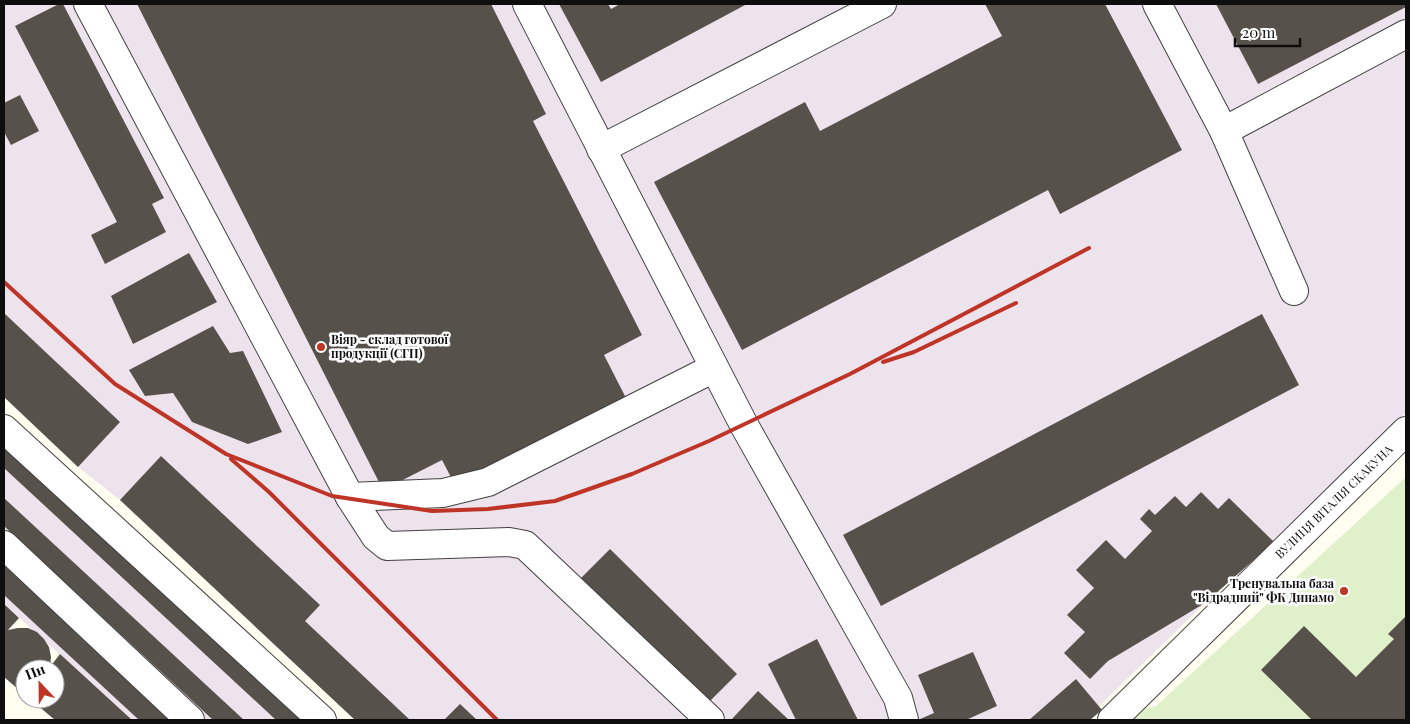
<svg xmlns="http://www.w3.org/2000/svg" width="1410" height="724" font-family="'Playfair Display',serif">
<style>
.industrial{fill:#ede3ec}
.pitch{fill:#dff0cb}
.building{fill:#57514b}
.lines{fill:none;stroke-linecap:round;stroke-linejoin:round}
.minor-casing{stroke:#414141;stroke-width:30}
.minor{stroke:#fff;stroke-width:28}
.rail{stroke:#be3427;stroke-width:4}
.poi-dot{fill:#be3427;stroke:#fff;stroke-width:2}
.labels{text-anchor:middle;stroke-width:5;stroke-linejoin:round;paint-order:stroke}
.poi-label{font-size:12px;font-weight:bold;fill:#0e0e0e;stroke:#fff;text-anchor:start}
.street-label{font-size:12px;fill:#0e0e0e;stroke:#fff}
</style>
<rect width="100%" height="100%" fill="#fffef0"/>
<g class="industrial">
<polygon points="4,4 1406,4 1406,413 1274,542 1205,603 1085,720 355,720 120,500 78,467 4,397"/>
<polygon points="4,436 309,720 132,720 4,604"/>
</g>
<polygon class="pitch" points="1406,477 1406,720 1128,720 1138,710 1156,706"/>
<g class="building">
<polygon points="59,4 63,4 164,198 152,204 166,232 105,264 91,235 117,222 15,26"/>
<polygon points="137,4 491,4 546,114 533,121 642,335 604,355 626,398 455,485 442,460 383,490"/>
<polygon points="559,4 608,4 611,9 620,4 747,4 601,82"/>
<polygon points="985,4 1105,4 1182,150 1060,214 1048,190 742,350 654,182 805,102 820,131 1002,36"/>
<polygon points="1216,4 1406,4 1406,7 1258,84"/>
<polygon points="20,95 39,131 11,145 4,132 4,103"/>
<polygon points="189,253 217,302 133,344 111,296"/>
<polygon points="4,313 120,422 78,467 4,397"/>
<polygon points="1262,314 1299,385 881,606 843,535"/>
<polygon points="213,326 230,353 243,351 282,432 248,444 192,422 173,393 145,396 129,370"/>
<polygon points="4,436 309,720 276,720 4,468"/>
<polygon points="161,456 320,605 305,621 410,720 355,720 120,500"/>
<polygon points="1201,492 1218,509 1229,498 1274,542 1205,603 1108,661 1090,679 1064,653 1085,632 1067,615 1094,588 1076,570 1106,540 1125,559 1152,531 1140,519 1149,509 1155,515 1175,496 1186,507"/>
<polygon points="4,498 244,720 213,720 4,526"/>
<polygon points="610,549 737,674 705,706 578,581"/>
<polygon points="4,562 174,720 139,720 4,595"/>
<polygon points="4,604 19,618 8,630 18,628 28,628 37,632 44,639 49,647 51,657 50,667 60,654 132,720 55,720 30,699 55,699 55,669 25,669 25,695 4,677"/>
<polygon points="1406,616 1406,720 1312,720 1261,670 1304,626 1356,677 1394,639 1388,634"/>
<polygon points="817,639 858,720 796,720 768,664"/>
<polygon points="973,652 997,706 966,720 918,720 934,713 918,675"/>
<polygon points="1076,679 1102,710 1090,720 1029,720"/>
<polygon points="758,691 789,720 731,720"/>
<polygon points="460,704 477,720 444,720"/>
</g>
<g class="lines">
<g class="minor-casing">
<g id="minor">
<polyline points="88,4 350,497 376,537 387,546 509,542 525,545 710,720"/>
<polyline points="527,4 744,425 898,698 904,720"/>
<polyline points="1157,4 1224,131 1294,291"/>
<polyline points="1224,131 1406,34"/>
<polyline points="601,149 882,4"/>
<polyline points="4,429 322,720"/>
<polyline points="350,497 443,493 488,482 714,368"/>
<polyline points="4,545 190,720"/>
<polyline points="1112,720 1406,431"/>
</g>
</g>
<use href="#minor" class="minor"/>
<g class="rail">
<polyline points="4,282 115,384 226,454 332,496 432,511 488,509 555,501 632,474 709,441 850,374 1089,248"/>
<polyline points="883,362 914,352 1016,303"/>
<polyline points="231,459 269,492 497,720"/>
</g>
</g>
<g class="poi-dot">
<circle cx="321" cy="347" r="5"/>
<circle cx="1344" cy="591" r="5"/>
</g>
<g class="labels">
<g class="poi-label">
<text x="331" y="344">Віяр - склад готової<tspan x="331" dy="14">продукції (СГП)</tspan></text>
<text x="1334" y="588" text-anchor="end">Тренувальна база<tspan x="1334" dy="14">"Відрадний" ФК Динамо</tspan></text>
</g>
<g class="street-label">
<text transform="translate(1334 502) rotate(-44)" y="4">ВУЛИЦЯ ВІТАЛІЯ СКАКУНА</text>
</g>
</g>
<rect width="1410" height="724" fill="none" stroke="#0e0e0e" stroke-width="10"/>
<g transform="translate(40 684) rotate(338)"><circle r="24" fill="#ffffff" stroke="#9f9f9f"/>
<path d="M0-4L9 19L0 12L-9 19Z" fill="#be3427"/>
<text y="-8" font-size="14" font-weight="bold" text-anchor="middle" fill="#0e0e0e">Пн</text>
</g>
<path d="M1235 38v8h65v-8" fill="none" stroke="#0e0e0e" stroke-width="2.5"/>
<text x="1242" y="38" font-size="15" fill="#0e0e0e" stroke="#ffffff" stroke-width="4" paint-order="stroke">20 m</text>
</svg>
